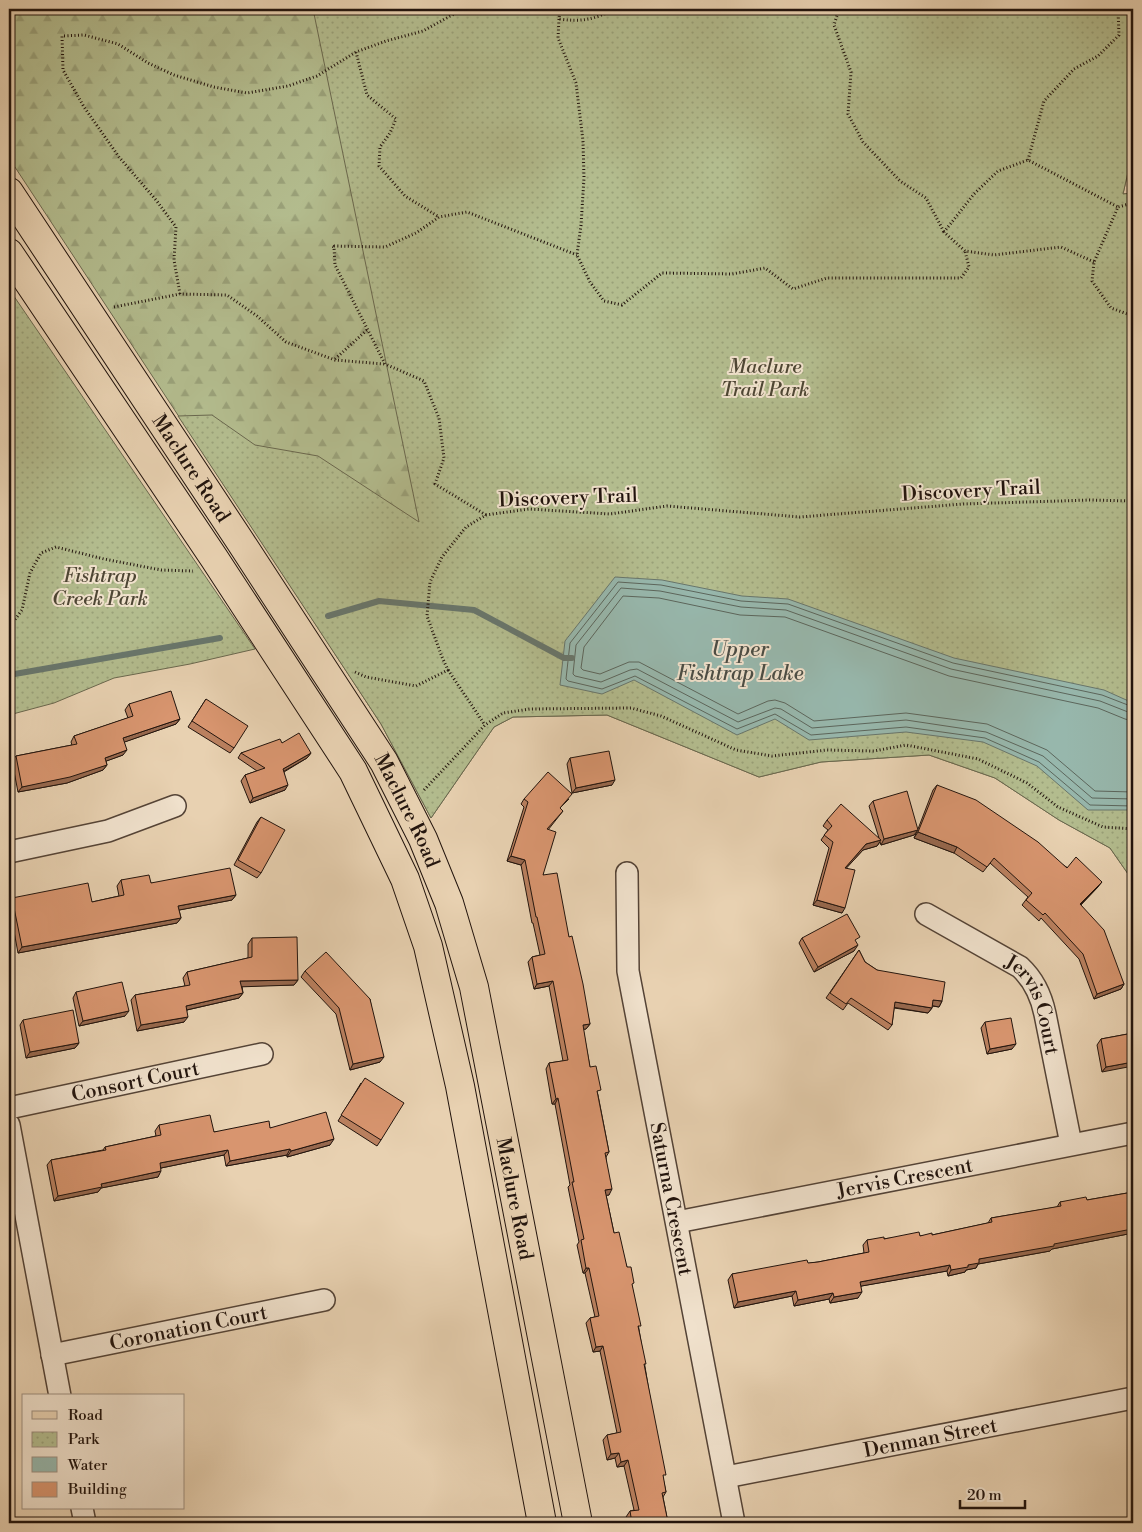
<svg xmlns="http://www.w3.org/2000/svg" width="1142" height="1532" font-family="'Libre Bodoni',serif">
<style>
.forest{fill:url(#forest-firs);stroke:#6a684e}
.park{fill:url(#park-dots);stroke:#6a684e}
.water{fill:#97b7ac;stroke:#68766c}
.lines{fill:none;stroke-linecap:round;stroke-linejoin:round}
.shore{stroke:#5c665c;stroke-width:1}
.stream{stroke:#68766c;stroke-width:6}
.minor-casing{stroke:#544336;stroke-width:24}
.major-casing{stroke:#22140d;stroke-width:30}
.path{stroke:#22140d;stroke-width:3;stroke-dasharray:1 2.5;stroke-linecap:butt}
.minor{stroke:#f0e1cc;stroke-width:21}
.major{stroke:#e8d1b1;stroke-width:28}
.wall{fill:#ba805f;stroke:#22140d}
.shaded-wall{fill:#97684e;stroke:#22140d}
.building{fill:#d8956f;stroke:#22140d}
.labels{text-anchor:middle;stroke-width:4;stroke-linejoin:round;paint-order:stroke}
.park-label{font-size:20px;font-style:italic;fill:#4e4634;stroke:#f0e1cc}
.street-label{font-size:20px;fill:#22140d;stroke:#f0e1cc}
.water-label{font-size:21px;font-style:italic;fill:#4b4d45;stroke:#f0e1cc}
</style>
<defs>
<pattern id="forest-firs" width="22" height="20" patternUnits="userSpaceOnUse" patternTransform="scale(1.25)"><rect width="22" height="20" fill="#b3bc8e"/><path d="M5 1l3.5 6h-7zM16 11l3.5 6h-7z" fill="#9aa179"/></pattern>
<pattern id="park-dots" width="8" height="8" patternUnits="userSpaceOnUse" patternTransform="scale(1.25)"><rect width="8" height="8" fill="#b3bc8e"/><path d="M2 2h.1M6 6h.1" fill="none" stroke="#9aa179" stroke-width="1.8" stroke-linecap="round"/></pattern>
</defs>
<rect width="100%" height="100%" fill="#e8d1b1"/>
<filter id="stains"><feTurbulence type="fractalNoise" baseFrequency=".004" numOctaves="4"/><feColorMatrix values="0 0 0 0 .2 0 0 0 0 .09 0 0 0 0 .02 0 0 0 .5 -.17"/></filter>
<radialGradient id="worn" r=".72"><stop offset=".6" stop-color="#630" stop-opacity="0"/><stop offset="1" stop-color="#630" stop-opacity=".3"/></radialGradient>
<polygon class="forest" points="9,9 1133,9 1133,150 1123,194 1133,193 906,732 1088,810 1133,881 1110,848 1059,820 995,778 929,755 821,762 759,777 607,715 513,717 494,727 431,818 381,724 9,158"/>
<g class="park">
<polygon points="313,9 1133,9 1133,150 1123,194 1133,193 1133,881 1110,848 1059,820 995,778 929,755 821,762 759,777 607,715 513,717 494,727 431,818 381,724 178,416 212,415 255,445 318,456 419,522"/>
<polygon points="9,289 255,649 190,664 114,678 54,703 9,715"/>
</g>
<polygon class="water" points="615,577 662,580 742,596 788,599 954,658 1104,690 1133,703 1133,810 1088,810 1037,766 983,742 906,732 809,740 775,719 737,735 634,680 602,694 560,685 565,641"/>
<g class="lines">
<g class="shore">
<polyline points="1133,707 1102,695 953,663 788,604 741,601 661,585 618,582 570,643 566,679 568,681 602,689 635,676 737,729 775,714 811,735 906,727 985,738 1039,762 1090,805 1133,806"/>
<polyline points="1133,713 1128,712 1100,701 951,669 786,610 741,607 660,591 621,588 576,645 573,674 575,676 601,682 630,670 637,669 738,722 775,708 781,709 812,728 906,720 986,732 1043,756 1092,798 1133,799"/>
<polyline points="1133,721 1125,719 1098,708 949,676 785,617 740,615 659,598 623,596 584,647 581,668 583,670 600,674 629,662 639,662 738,714 768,701 775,700 785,703 814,721 906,713 987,724 1047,750 1095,791 1133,792"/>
</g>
<g class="stream">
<polyline points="328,616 379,601 474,610 564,658 572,658"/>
<polyline points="9,675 220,638"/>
</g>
<g class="minor-casing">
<g id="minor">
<polyline points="9,852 108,831 175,806"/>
<path id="s1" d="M627,873L628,971L734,1523"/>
<path id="s2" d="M926,914L1020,967C1034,980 1041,995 1045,1014L1071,1144"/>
<path id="s3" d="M9,1108L262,1054"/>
<polyline points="9,1125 60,1396"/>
<path id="s4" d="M677,1222L1133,1133"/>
<path id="s5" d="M52,1355L324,1300"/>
<path id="s6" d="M726,1477L1133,1398"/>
<polyline points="82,1508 85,1523"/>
</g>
</g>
<g class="major-casing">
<g id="major">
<path id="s7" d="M9,192L240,541L384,762L423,839L449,903L474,987L578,1523"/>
<polyline points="9,253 214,558 353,771 405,879 428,946 460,1086 542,1523"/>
</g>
</g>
<g class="path">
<path d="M560,9L559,19C581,22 594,20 614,9"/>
<polyline points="839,9 834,25 851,72 848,114 863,142 900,181 926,198 944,232"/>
<polyline points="559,19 558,38 576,83 583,141 584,178 581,225 577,255 590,282 604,301 622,305 662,273 732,274 765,268 793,289 827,278 961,278 969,267 965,251"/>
<polyline points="356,52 367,95 396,119 390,133 380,147 379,166 405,196 439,217"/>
<polyline points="1028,160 1044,101 1074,69 1098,56 1119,35 1118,9"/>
<polyline points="1133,203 1118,207 1094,262 1092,281 1111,308 1133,316"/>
<polyline points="1094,262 1061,247 994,255 965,251 944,232 974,194 998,171 1028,160 1118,207"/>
<polyline points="180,294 174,260 176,227 156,200 119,157 84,107 63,70 62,36 84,35 118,44 148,63 174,75 214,87 247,93 288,86 317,76 356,52 386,41 423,31 463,9"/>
<polyline points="114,307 180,294 227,295 257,316 286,342 335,360 384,364"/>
<polyline points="335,359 367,330"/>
<polyline points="486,515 435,484 444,458 439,418 424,381 385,364 335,265 334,247 332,246 385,247 416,233 439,217 467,212 577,255"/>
<polyline points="9,628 22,610 30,573 41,553 56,547 104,559 161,570 193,571"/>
<polyline points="448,670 485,725"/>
<polyline points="355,672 366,677 416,686 448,670 442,657 427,616 430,582 442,557 466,527 486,515 529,509 610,514 667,506 800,517 963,504 1090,500 1133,501"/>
<polyline points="424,790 485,725 503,713 530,709 631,708 661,716 736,750 772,756 827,750 874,751 906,745 978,759 1027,783 1058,807 1103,827 1133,829"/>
</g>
<use href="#minor" class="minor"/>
<use href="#major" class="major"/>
</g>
<g class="wall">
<polygon points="206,699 234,748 230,753 188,727"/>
<polygon points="129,704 180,719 176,724 124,742 123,755 106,761 107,765 103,770 67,783 18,792 12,761 16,756 72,745 71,742 74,736 128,718 125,710"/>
<polygon points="282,743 311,753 307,758 284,772 285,790 250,803 241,781 245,775 257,771 238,758 241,753"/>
<polygon points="570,758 612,785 572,793 567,764"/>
<polygon points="937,785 1098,887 1081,905 1124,984 1121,989 1094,999 1079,959 1041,918 1039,921 1022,905 1028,897 990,863 983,872 954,853 914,838 917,831 914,835 881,845 880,842 877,846 863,850 846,868 842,913 813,905 829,848 821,840 828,830 823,826 827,820 879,838 869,806 873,801 918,829 933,790"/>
<polygon points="524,799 569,799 560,808 563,811 548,830 543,875 569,937 590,1024 586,1029 583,1029 590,1067 598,1095 609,1152 606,1157 609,1195 606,1195 614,1233 627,1267 632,1286 663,1478 666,1492 663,1497 668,1523 627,1523 626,1517 630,1511 634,1510 624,1466 617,1467 615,1458 607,1460 603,1440 607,1435 617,1433 600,1351 593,1352 586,1323 590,1318 595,1317 585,1273 583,1273 577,1245 579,1242 568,1187 570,1185 555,1104 552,1104 546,1069 549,1063 563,1061 549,986 534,989 528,962 532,957 540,955 533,923 532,923 521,865 507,861 524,807 521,804"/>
<polygon points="261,817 261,873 257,878 234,865 257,822"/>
<polygon points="121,880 151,883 236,895 232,900 179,910 181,918 177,923 18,953 9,904 12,898 92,902 119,896 117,886"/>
<polygon points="252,938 298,980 294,985 242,986 243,993 239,998 187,1010 184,1022 137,1031 131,1000 135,995 185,986 183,978 187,972 248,958 248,944"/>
<polygon points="802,938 856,943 854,951 814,972 799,943"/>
<polygon points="859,950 865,962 877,970 942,1001 939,1007 932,1006 932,1008 928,1013 894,1008 892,1025 888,1030 848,1003 843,1010 826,998"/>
<polygon points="305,971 370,999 380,1062 350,1070 336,1014 301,977"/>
<polygon points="76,992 125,1016 79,1026 73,998"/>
<polygon points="23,1020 79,1043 75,1048 26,1058 20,1025"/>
<polygon points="985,1022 1012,1049 987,1054 981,1028"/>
<polygon points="1133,1033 1102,1072 1097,1045 1101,1039"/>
<polygon points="361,1083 381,1140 377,1146 338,1121"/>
<polygon points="159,1125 214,1132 270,1128 330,1145 287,1157 287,1155 226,1166 224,1155 161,1168 158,1177 101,1188 98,1192 54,1201 47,1165 51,1160 103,1150 105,1147 156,1136 155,1131"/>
<polygon points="1133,1192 1133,1231 1130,1232 1128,1234 1052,1249 1050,1251 978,1264 976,1268 966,1270 965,1272 948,1276 947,1271 861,1286 858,1298 830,1303 829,1299 794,1306 792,1296 734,1308 728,1280 732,1274 818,1262 864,1253 863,1245 867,1240 932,1235 988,1223 991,1218 1057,1207 1060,1202 1087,1200"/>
</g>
<g class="shaded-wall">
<polygon points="180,719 176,724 119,744 123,738"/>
<polygon points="127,750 123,755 101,763 105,758"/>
<polygon points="311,753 307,758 279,774 283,769"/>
<polygon points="107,765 103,770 67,783 18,792 22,787"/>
<polygon points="615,780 612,785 572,793 576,788"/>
<polygon points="288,785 285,790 250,803 253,798"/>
<polygon points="918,830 914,835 881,845 884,839"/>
<polygon points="918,832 957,847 954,853 914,838"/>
<polygon points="881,840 877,846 863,850 842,873 845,868 866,844"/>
<polygon points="511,856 525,860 521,865 507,861"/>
<polygon points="1102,882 1098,887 1076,909 1080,904"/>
<polygon points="236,895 232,900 174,911 178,906"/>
<polygon points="817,900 845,908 842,913 813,905"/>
<polygon points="181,918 177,923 18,953 22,947"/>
<polygon points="858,945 854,951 814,972 818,967"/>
<polygon points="298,980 294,985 237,987 240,981"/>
<polygon points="553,981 549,986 534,989 537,984"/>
<polygon points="1124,984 1121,989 1094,999 1097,994"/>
<polygon points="243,993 239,998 182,1011 186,1006"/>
<polygon points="933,1000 942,1001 939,1007 929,1005"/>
<polygon points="895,1002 932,1008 928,1013 892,1007"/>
<polygon points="129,1011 125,1016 79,1026 83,1021"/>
<polygon points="188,1017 184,1022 137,1031 141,1025"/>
<polygon points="590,1024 586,1029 579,1030 583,1025"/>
<polygon points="79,1043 75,1048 26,1058 30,1052"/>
<polygon points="1016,1044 1012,1049 987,1054 990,1049"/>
<polygon points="384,1057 380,1062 350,1070 353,1064"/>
<polygon points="1133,1062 1133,1066 1102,1072 1106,1067"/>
<polygon points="558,1098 555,1104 552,1104 556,1099"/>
<polygon points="334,1139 330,1145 287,1157 291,1151"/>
<polygon points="290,1149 287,1155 226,1166 230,1161"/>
<polygon points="228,1150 224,1155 156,1169 160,1163"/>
<polygon points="161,1171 158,1177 101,1188 98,1192 54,1201 58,1196 101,1184"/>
<polygon points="612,1189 609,1195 602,1196 605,1190"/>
<polygon points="1133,1226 1133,1231 1130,1232 1128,1234 1052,1249 1050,1251 978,1264 976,1268 966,1270 965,1272 948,1276 951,1270 968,1265 979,1259"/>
<polygon points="950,1265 947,1271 856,1287 860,1282"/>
<polygon points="586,1268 589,1268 585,1273 583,1273"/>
<polygon points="796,1291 792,1296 734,1308 738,1302"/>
<polygon points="862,1292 858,1298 830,1303 834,1297"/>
<polygon points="833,1293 829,1299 794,1306 798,1300"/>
<polygon points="603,1346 600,1351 593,1352 596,1347"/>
<polygon points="619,1453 615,1458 607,1460 611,1454"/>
<polygon points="628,1460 624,1466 617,1467 621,1462"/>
</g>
<g class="building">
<polygon points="171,691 180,719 123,738 127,750 105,758 107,765 70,777 22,787 16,756 77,744 74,736 133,716 129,704"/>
<polygon points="206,699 248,726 234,748 192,721"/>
<polygon points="299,733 311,753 283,769 288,785 253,798 245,775 265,768 241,753 280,739 282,743"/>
<polygon points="609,751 615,780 576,788 570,758"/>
<polygon points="548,772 572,794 560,808 563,811 547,829 556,832 543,875 557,873 569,937 572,936 583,984 590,1024 583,1025 590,1067 596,1066 601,1090 597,1091 609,1152 605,1153 612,1189 605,1190 614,1233 619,1232 627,1267 631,1267 634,1283 632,1284 641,1326 638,1326 646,1364 644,1364 666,1475 663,1475 666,1492 662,1493 668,1522 667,1522 667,1523 632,1523 630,1511 639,1510 628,1460 621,1462 619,1453 611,1454 607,1435 621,1432 603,1346 596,1347 590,1318 599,1316 589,1268 586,1268 581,1240 584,1239 572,1182 574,1182 558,1098 556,1099 549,1063 568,1060 553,981 537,984 532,957 545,954 537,917 536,917 525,860 511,856 528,802 524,799"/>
<polygon points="937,785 976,800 1038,842 1067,868 1076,857 1102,882 1080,904 1104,930 1124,984 1097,994 1083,954 1045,913 1043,915 1026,900 1032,893 994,858 987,867 957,847 918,832"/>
<polygon points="907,791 918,830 884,839 873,801"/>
<polygon points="841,804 881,840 866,844 845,868 855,870 845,908 817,900 833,842 824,835 832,826 827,820"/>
<polygon points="261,817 285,830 261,873 238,860"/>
<polygon points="230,868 236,895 178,906 181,918 22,947 12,898 88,883 92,902 124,895 121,880 149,875 151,883"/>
<polygon points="847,914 860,937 855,940 858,945 818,967 802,938"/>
<polygon points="297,937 298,980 240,981 243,993 186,1006 188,1017 141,1025 135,995 190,985 187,972 252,957 252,938"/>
<polygon points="859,950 865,962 877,970 945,982 942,1001 933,1000 932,1008 895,1002 892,1025 851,998 846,1004 830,993"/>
<polygon points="326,952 370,999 384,1057 353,1064 339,1008 305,971"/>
<polygon points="122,982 129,1011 83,1021 76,992"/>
<polygon points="73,1010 79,1043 30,1052 23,1020"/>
<polygon points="1011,1018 1016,1044 990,1049 985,1022"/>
<polygon points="1133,1033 1133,1062 1106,1067 1101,1039"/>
<polygon points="365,1078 404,1103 381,1140 341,1115"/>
<polygon points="326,1112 334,1139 291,1151 290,1149 230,1161 228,1150 160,1163 161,1171 101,1184 102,1187 58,1196 51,1160 106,1150 105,1147 161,1135 159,1125 210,1115 214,1132 269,1121 270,1128"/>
<polygon points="1133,1192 1133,1226 1131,1227 1132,1229 1054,1244 1054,1246 979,1259 979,1263 968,1265 968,1267 951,1270 950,1265 860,1282 862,1292 834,1297 833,1293 798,1300 796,1291 738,1302 732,1274 807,1260 808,1263 818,1262 869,1252 867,1240 884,1237 884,1239 919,1232 920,1236 932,1233 932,1235 992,1222 991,1218 1061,1206 1060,1202 1086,1197 1087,1200"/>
</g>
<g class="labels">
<g class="park-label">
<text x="765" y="373">Maclure<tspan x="765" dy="23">Trail Park</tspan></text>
<text x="100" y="582">Fishtrap<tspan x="100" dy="23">Creek Park</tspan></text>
</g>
<g class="street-label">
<text dy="7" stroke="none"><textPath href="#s7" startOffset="331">Maclure Road</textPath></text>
<text transform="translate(971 490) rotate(-3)" y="7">Discovery Trail</text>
<text transform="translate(568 497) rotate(-2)" y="7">Discovery Trail</text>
<text dy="7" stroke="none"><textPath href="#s7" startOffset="736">Maclure Road</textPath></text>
<text dy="7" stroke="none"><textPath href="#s2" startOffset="148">Jervis Court</textPath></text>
<text dy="7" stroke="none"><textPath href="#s3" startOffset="129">Consort Court</textPath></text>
<text dy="7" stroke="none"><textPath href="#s4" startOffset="232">Jervis Crescent</textPath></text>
<text dy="7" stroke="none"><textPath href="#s7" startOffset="1141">Maclure Road</textPath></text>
<text dy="7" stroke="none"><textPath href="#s1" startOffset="330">Saturna Crescent</textPath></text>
<text dy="7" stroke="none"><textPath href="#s5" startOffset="139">Coronation Court</textPath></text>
<text dy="7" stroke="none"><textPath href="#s6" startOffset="208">Denman Street</textPath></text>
</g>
<g class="water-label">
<text x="740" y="656">Upper<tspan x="740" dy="24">Fishtrap Lake</tspan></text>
</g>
</g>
<rect width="1142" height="1532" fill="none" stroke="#e8d1b1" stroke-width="30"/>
<rect x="10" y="10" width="1122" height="1512" fill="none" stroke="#22140d" stroke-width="2.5"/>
<rect x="15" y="15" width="1112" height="1502" fill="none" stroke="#22140d"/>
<rect x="22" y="1394" width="162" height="115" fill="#f0e1cc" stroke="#9e8f80"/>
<rect x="32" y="1411" width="25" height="8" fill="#e8d1b1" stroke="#9e8f80"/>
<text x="68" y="1420" font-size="15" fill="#22140d">Road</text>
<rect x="32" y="1432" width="25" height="15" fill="url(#park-dots)" stroke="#9e8f80"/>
<text x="68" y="1444" font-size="15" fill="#22140d">Park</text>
<rect x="32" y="1457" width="25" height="15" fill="#97b7ac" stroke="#9e8f80"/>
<text x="68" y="1470" font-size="15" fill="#22140d">Water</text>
<rect x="32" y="1482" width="25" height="15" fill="#d8956f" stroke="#9e8f80"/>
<text x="68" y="1494" font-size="15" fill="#22140d">Building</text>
<path d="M960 1500v8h65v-8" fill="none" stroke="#22140d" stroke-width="2.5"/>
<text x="967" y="1500" font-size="15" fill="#22140d" stroke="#f0e1cc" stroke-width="4" paint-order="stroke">20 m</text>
<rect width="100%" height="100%" filter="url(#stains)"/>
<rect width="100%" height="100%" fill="url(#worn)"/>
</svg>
